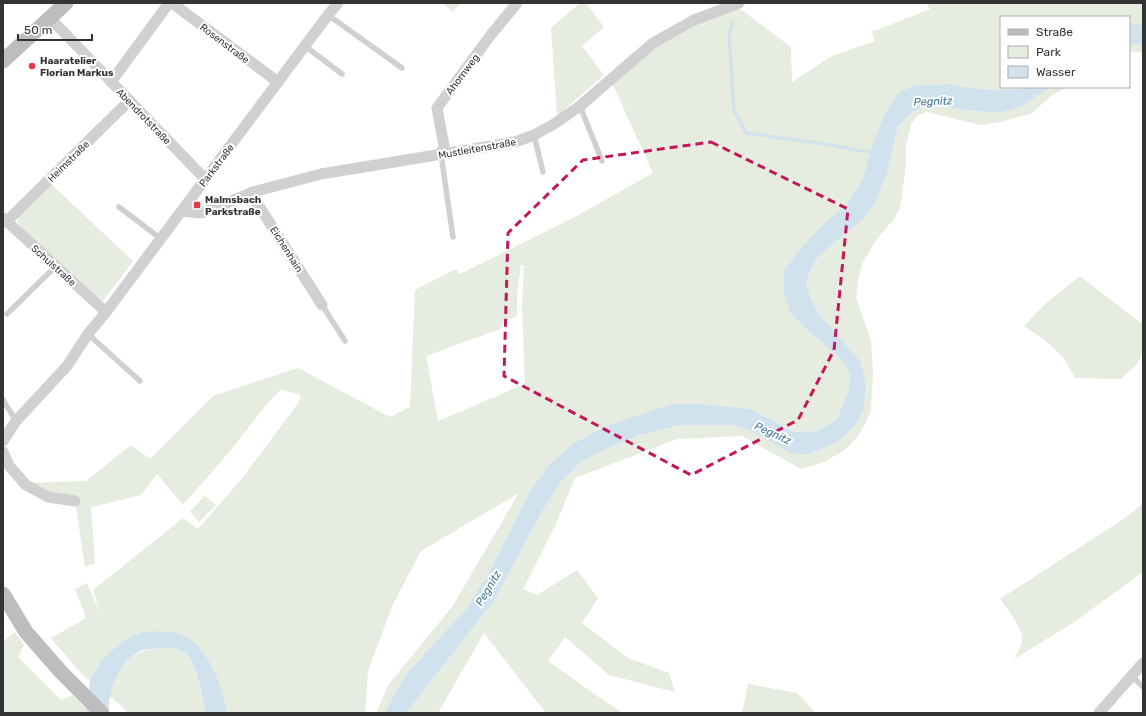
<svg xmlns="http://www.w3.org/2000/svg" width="1146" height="716" font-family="Rubik,sans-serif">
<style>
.green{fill:#e6ecdf;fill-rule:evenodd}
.water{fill:#cfe2ee}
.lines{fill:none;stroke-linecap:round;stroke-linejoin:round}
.stream{stroke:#cfe2ee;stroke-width:3}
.lane{stroke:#d0d0d0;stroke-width:5.5}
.street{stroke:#d0d0d0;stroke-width:11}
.secondary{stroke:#bdbdbd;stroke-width:15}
.marked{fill:none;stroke:#c2185b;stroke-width:3;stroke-dasharray:8 5;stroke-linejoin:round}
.poi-dot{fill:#e63946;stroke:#fff;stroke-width:1.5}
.labels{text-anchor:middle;stroke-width:4;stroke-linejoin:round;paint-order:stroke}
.street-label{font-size:10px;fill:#333;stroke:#fff}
.poi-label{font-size:10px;font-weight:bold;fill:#333;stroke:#fff;text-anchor:start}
.water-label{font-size:11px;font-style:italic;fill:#3f7597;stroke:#fff}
</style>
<rect width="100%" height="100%" fill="#fff"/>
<g class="green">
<polygon points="442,3 460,3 453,12"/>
<polygon points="580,3 586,3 604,27 582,46 604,75 557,116 551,28"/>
<path d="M926,3H1143V25L1129,23V17H1001V87H1024L1022,89L998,91L967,88L949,84L917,85L870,152L862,181L846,205L828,220L799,250L784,271L814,336L837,355L850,373L849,389L837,419L817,431L794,432L751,409L703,404L548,466L529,493L487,576L466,609L407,673L384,713H376L389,684L452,607L519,493L421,551L393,604L368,671L365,713H227L204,654L140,633L122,641L101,661L90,681L80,672L51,638L86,618L75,589L87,583L100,613L93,590L183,518L198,529L244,476L299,402L301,395L281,389L266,405L230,451L183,505L157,474L141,495L91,507L95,563L85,567L75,500L49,496L27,483L86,481L131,445L150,459L213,396L298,368L390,417L410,407L415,290L456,269L460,274L573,218L653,173L612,83L655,46L694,24L739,8L791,47L792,82L832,56L875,41L872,32L930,9ZM521,265L524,266L522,306L525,384L438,421L426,356L502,328L501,323L517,316V294Z"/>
<polygon points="1133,43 1143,45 1143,52 1129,52 1129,44"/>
<polygon points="1050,87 1067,87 1051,96 1031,114 1000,122 981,125 927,112 917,116 911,124 906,146 906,166 900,208 894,219 876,240 862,264 858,282 856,298 871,340 873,374 871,410 866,423 857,437 845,450 824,462 801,469 742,436 677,439 575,478 555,526 523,589 537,595 577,570 598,598 582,623 628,658 669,673 675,692 609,675 565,637 548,661 606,702 623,713 546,713 484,633 438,713 406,713 494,601 541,513 561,482 582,461 610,447 640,435 679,425 733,425 751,431 793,454 837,442 860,361 820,315 811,300 806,281 815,260 876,201 887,173 898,127 911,113 924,107 947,107 975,111 999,113 1023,106"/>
<polygon points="51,184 133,261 103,301 19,227 18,217"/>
<path d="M1080,276L1143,325C1143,357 1146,357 1121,379L1075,378L1063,357L1045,340L1024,326L1045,304Z"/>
<polygon points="205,496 216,505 199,522 190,511"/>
<path d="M1143,503V572L1073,623L1014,659C1017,654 1021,647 1022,641C1024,629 1007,609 1000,599L1125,518Z"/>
<polygon points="15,632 24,645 18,657 61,700 73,695 87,709 86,713 3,713 3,642"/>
<path d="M153,647C163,648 175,647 184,653C196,660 202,699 206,713H127L122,706L109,696L118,671L132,656Z"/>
<polygon points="748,684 797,693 816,713 742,713"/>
</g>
<g class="water">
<polygon points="1129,23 1143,25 1143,45 1129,44"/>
<path d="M949,84C974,90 996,91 1022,89L1024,87H1050L1023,106L999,113L975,111L947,107H924L911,113L898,127L887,173L876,201L864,218L837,240L815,260L806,281L811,300L820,315L860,361L866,384L863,410L855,426L837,442L809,454H793L751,431L733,425H679L640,435L610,447L582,461L561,482L541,513L494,601L406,713H384L407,673L466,609L487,576L529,493L548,466L573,444L602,428L673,404H703L751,409L794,432L817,431L837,419L849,389L850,373L837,355L814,336L791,314L784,293V271L799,250L828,220L846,205L862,181L870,152L884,115L899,92L917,85Z"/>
<path d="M160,631C167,632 176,632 182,635C209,647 222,686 227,713H206C202,698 197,663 185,653C180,649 170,648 164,648C125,644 110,680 108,713H86L90,681L101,661L122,641L140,633Z"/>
</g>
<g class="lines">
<polyline class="stream" points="733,21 729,35 734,110 746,133 831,145 873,153"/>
<g class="lane">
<polyline points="328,15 402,68"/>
<polyline points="305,46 342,74"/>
<polyline points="580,106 602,161"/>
<polyline points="534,135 543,172"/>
<polyline points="441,154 453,237"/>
<polyline points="119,207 161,239"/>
<polyline points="322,305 345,341"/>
<polyline points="7,314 56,266"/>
<polyline points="88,334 140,381"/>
<polyline points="3,400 16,421"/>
<polyline points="1132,676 1143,687"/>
</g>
<g class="street">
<polyline points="172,3 278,82"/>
<polyline points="50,18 205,179"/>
<polyline points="111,82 169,3"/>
<polyline points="441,154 444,146 437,108 490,36 517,3"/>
<polyline points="253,192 257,203 322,305"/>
<polyline points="182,211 202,213 253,192 321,174 515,142 534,135 554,124 580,106 653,43 694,20 739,3"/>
<polyline points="3,218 106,312"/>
<polyline points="6,222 130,100"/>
<polyline points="3,441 16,421 67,366 88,334 106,312 328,15 338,3"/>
<polyline points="3,452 10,467 26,485 48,497 75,501"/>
<polyline points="1099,713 1143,663"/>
</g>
<g class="secondary">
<polyline points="3,61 66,3"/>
<polyline points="3,594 26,632 61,672 102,713"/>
</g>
</g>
<path class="marked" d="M711,142L848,209L834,350L798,420L691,475L504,376L508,233L583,160Z"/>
<g class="poi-dot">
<circle cx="32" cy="66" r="4"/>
<rect x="193" y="201" width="8" height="8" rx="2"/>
</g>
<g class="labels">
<g class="street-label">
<text transform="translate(225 43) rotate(37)" y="4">Rosenstraße</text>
<text transform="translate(462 74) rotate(-53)" y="4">Ahornweg</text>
<text transform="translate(144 116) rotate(46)" y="4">Abendrotstraße</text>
<text transform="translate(477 148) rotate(-10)" y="4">Mustleitenstraße</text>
<text transform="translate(68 161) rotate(-45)" y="4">Heimstraße</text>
<text transform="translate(216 165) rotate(-53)" y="4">Parkstraße</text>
<text transform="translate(287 249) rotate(58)" y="4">Eichenhain</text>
<text transform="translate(54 265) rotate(42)" y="4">Schulstraße</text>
</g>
<g class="poi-label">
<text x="40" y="64">Haaratelier<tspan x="40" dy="12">Florian Markus</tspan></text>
<text x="205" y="203">Malmsbach<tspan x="205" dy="12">Parkstraße</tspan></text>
</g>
<g class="water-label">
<text transform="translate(933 101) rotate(-2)" y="4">Pegnitz</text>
<text transform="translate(773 433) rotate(25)" y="4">Pegnitz</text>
<text transform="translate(488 588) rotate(-59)" y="4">Pegnitz</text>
</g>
</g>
<rect width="1146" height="716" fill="none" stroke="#333333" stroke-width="8"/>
<rect x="1000" y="16" width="130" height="72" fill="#ffffff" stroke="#adadad"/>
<rect x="1008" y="29" width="20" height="6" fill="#bdbdbd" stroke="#adadad"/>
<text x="1036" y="36" font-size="12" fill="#333333">Straße</text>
<rect x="1008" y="46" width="20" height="12" fill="#e6ecdf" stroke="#adadad"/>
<text x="1036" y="56" font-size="12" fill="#333333">Park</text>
<rect x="1008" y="66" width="20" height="12" fill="#cfe2ee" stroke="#adadad"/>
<text x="1036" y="76" font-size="12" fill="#333333">Wasser</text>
<path d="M18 34v6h74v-6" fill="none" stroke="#333333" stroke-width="2"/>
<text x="24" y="34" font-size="12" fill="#333333" stroke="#ffffff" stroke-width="3" paint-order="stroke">50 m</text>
</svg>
